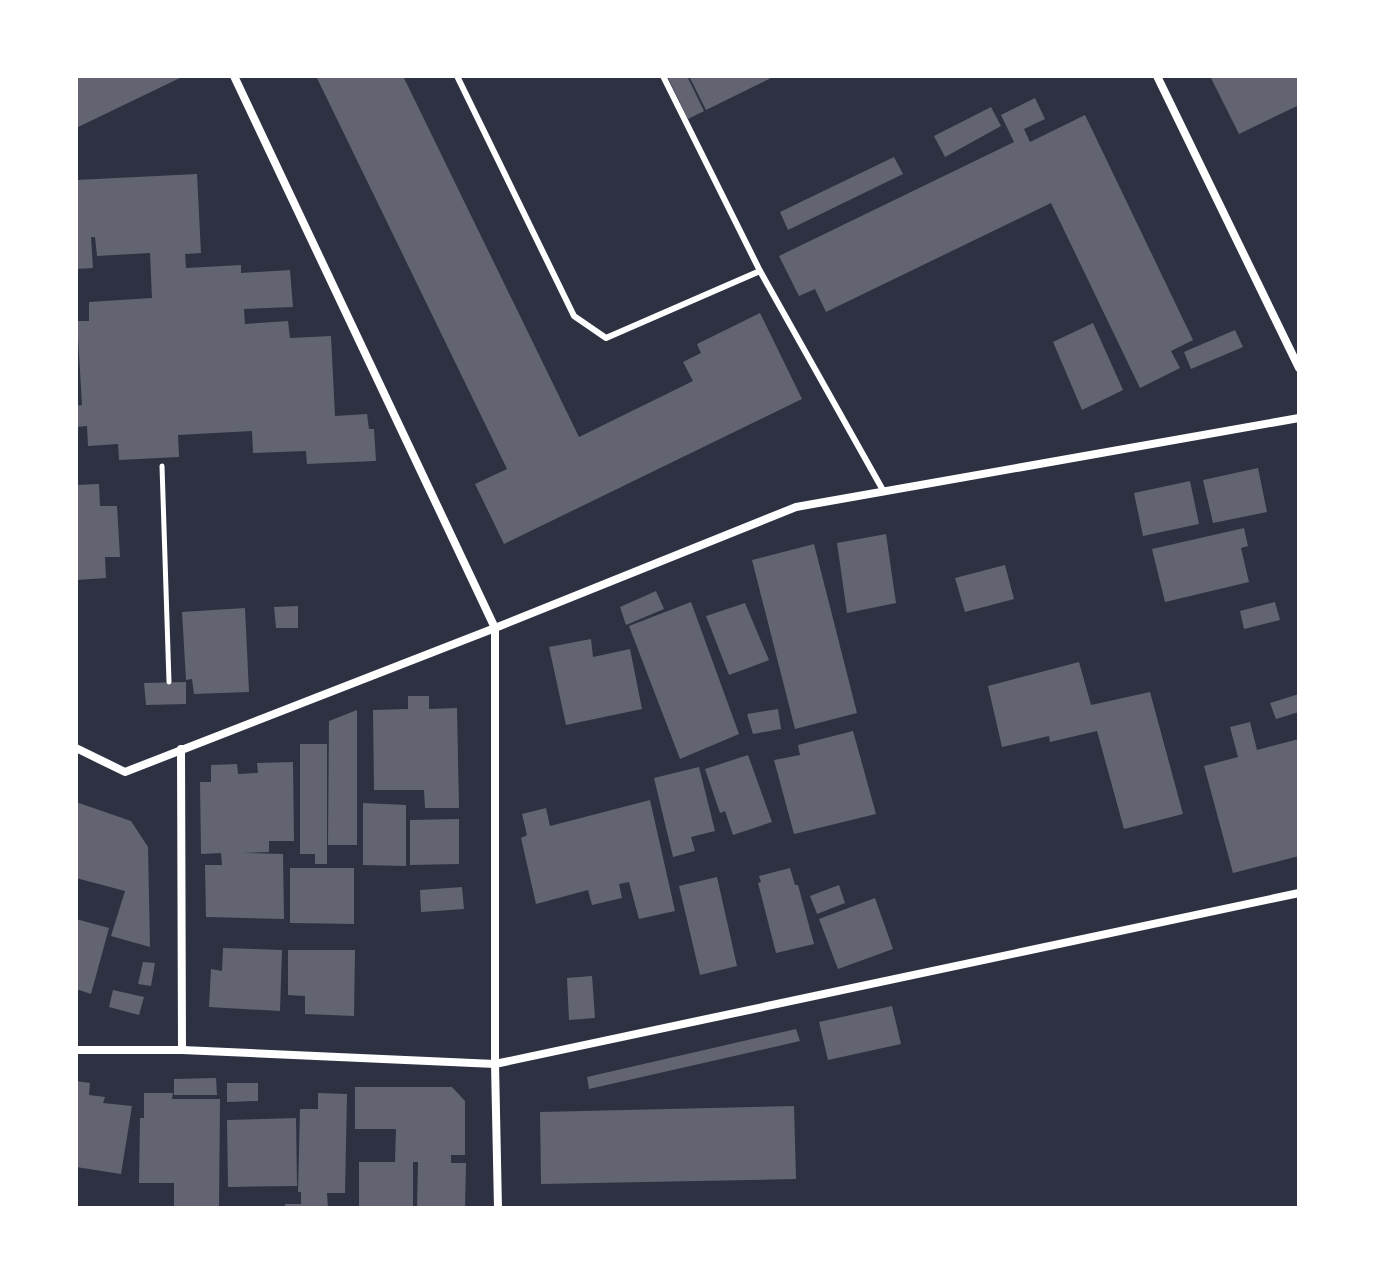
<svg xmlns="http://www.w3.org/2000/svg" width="1375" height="1284" font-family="Raleway,sans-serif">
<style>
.building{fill:#626471}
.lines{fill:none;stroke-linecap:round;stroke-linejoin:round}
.path{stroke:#fff;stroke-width:5}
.service{stroke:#fff;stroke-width:6}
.minor{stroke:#fff;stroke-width:8}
</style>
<rect width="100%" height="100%" fill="#2d3142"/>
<g class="building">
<polygon points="76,76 184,76 76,128"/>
<polygon points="316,76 403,76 579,437 693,381 683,362 701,353 697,344 760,313 802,399 504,544 475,484 507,469"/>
<polygon points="667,76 687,76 704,111 688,119"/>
<polygon points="689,76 775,76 706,110"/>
<polygon points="1210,76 1299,76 1299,105 1239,134"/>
<polygon points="1035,98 1045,119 1024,129 1030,142 1085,115 1193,340 1171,351 1180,368 1140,388 1051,203 826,312 815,289 799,296 779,256 1014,142 1001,115"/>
<polygon points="991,107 1001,126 945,157 934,136"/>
<polygon points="894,157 903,174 788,230 780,212"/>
<polygon points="197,174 201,253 185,254 186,268 241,265 241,273 290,270 293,307 244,309 245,324 288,321 290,338 331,336 335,416 367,414 369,429 374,429 376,461 307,464 306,451 253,453 252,431 178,435 179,457 119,460 118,444 88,446 87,426 76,427 76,406 82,405 77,321 89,321 89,302 152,298 150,253 97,256 95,237 91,237 93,268 76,269 76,180"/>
<polygon points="1093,323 1123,390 1082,410 1053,342"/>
<polygon points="1235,330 1243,347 1191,369 1184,352"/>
<polygon points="1258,468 1267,512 1213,523 1203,480"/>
<polygon points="1190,481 1199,524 1143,536 1134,493"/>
<polygon points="99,484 100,506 117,506 120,557 105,557 106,578 76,580 76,485"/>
<polygon points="1244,528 1248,546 1241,548 1249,582 1165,602 1152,549"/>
<polygon points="886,534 896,603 847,613 837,543"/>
<polygon points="814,544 857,713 795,729 752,560"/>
<polygon points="1005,565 1014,599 965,612 955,578"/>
<polygon points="656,591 664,609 626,625 620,607"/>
<polygon points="691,602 739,734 680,759 629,626"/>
<polygon points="1275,602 1280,620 1244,629 1240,611"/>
<polygon points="745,603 769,660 729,675 706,616"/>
<polygon points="298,606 298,628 276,628 274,607"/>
<polygon points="245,608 249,692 194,694 192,679 186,680 182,612"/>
<polygon points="591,639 593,657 630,649 642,709 566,725 549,647"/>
<polygon points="1079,662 1091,705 1150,692 1183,814 1124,829 1097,731 1050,742 1049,736 1002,747 988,686"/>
<polygon points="186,682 186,704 146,705 144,683"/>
<polygon points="1299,694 1299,712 1276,719 1270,703"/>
<polygon points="408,696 429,696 429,709 457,708 459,808 425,808 424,790 374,790 373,710 408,709"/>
<polygon points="778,709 781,729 753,734 747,714"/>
<polygon points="357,710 357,845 328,845 329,721"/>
<polygon points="1250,722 1257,750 1299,739 1299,856 1233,873 1204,766 1238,757 1230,727"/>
<polygon points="853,731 876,814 794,834 774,760 800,755 798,745"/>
<polygon points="300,744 327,744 327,864 315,864 315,854 300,854"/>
<polygon points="748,755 772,822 733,835 725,811 720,813 705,769"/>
<polygon points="293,762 294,841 269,841 269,852 243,853 283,854 284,919 206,917 205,865 222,865 221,853 201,854 200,782 211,782 211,765 237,764 238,774 258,773 257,763"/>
<polygon points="699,767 715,831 691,837 695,851 673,857 654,778"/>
<polygon points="650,800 675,911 639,919 629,882 619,884 622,898 592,905 588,890 536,904 521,838 527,835 522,814 546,808 550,826"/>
<polygon points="76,802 131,821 148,847 150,947 111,936 125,891 76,878"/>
<polygon points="363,803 406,805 406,866 363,865"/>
<polygon points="459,819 459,864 410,865 410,820"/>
<polygon points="290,868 354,868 354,924 290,923"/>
<polygon points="790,868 795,885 798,885 814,944 776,953 758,883 761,882 759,876"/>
<polygon points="717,877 737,966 700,975 679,886"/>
<polygon points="839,885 845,903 817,914 810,896"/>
<polygon points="462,887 464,909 421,912 420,890"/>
<polygon points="875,898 893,949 838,969 819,919"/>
<polygon points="76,919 109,928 91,994 76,989"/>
<polygon points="223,948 282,950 280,1011 209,1007 211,969 222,971"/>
<polygon points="288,950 355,950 354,1016 305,1014 305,996 288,995"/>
<polygon points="143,962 155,963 151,986 138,984"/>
<polygon points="592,976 595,1018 569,1020 567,978"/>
<polygon points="113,990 144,997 139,1015 109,1007"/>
<polygon points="892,1006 901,1044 828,1060 819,1022"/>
<polygon points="796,1029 800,1041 589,1089 587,1077"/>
<polygon points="216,1078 217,1095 174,1095 174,1079"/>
<polygon points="76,1081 90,1083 89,1095 105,1097 103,1103 132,1106 121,1174 76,1167"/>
<polygon points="227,1083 258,1083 258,1101 227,1102"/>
<polygon points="355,1087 452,1087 465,1101 465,1155 451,1155 451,1163 466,1163 465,1208 417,1208 418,1162 413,1162 413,1208 359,1208 359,1162 395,1162 396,1129 355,1129"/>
<polygon points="144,1093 173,1093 172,1099 220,1099 219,1208 174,1208 174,1183 139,1183 140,1118 144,1118"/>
<polygon points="318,1093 347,1094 345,1193 327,1193 328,1208 285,1208 285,1204 301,1204 301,1192 298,1192 300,1109 318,1109"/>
<polygon points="794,1106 796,1179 541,1184 540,1112"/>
<polygon points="296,1118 297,1186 228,1187 227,1120"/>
</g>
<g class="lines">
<polyline class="path" points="162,466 169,682"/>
<g class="service">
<polyline points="457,76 574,316 606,338 760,271"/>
<polyline points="663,76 760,271 884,492"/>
</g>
<g class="minor">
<polyline points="234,76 495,628 495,1064 498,1208"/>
<polyline points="1157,76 1299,368"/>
<polyline points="76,748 125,772 495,628 796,507 1299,418"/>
<polyline points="181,749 182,1050"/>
<polyline points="76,1050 182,1050 495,1064 1299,893"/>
</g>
</g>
<rect width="1375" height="1284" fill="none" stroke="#ffffff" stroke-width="156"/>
</svg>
